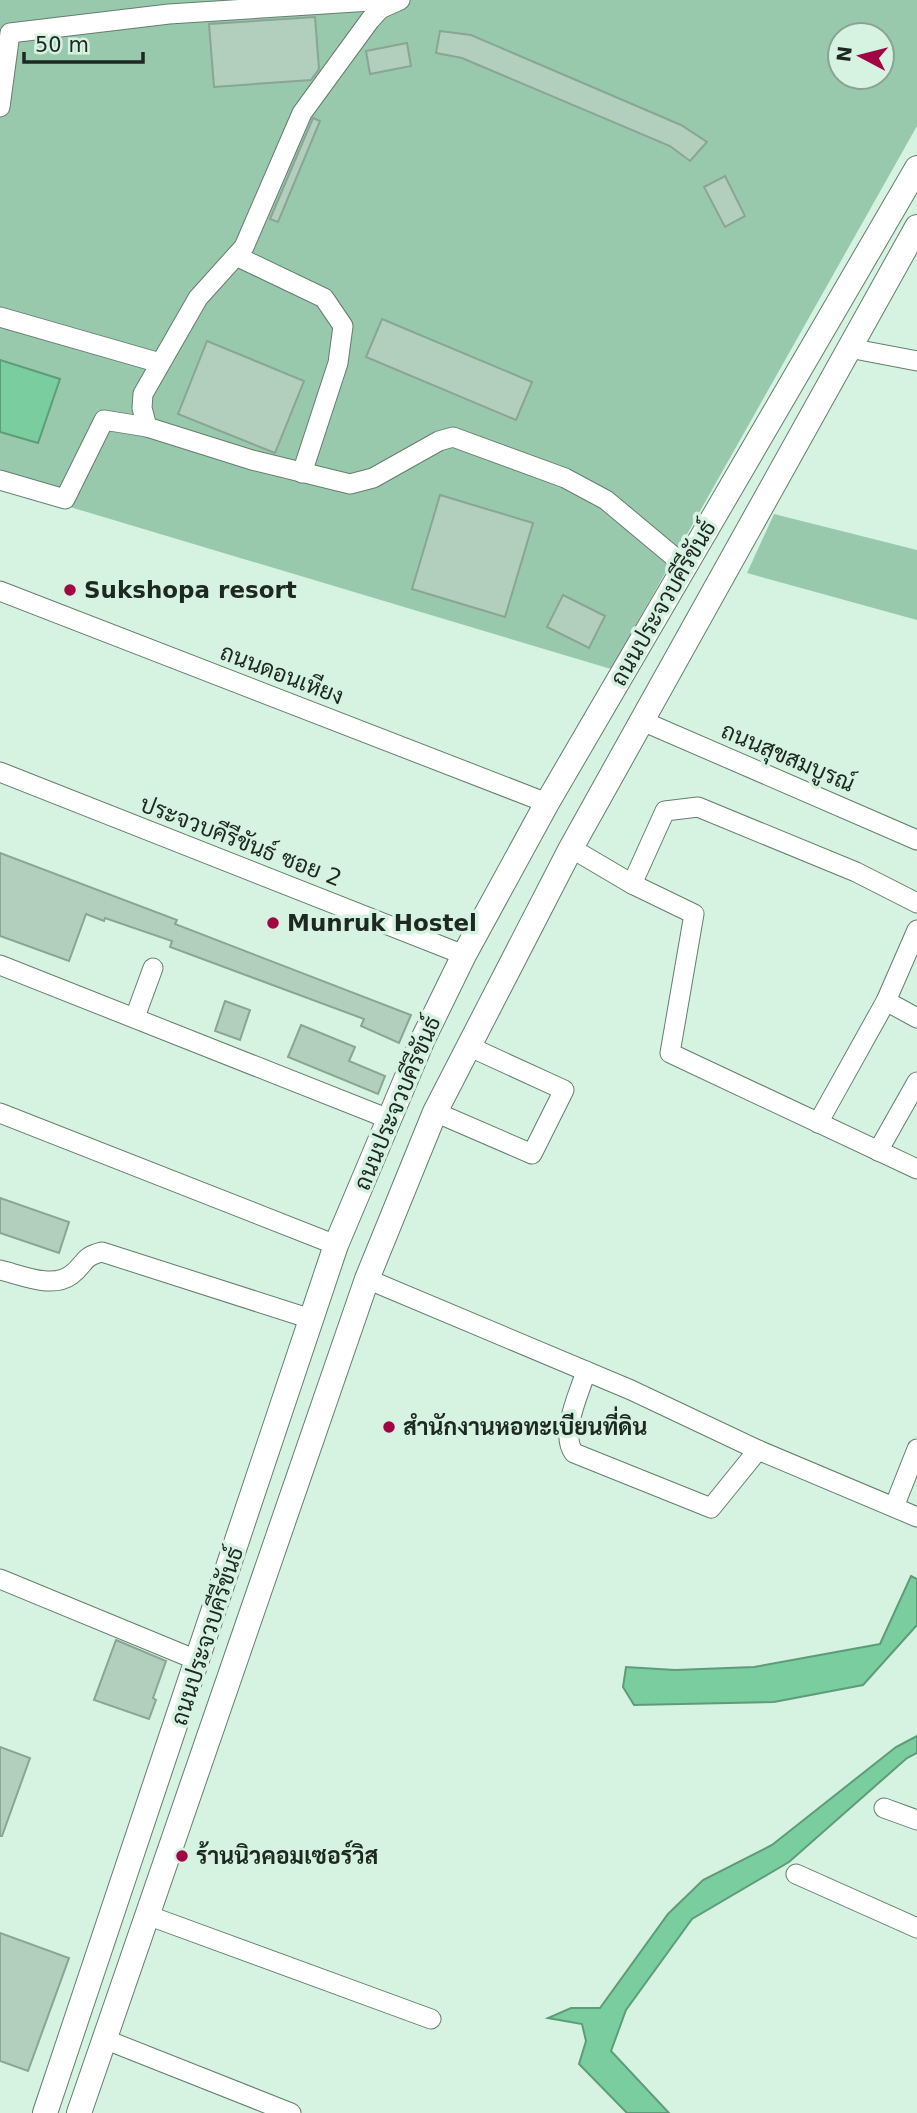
<svg xmlns="http://www.w3.org/2000/svg" width="917" height="2113" font-family="'DejaVu Sans',Sarabun,sans-serif">
<style>
.green{fill:#99c9ac;fill-rule:evenodd}
.water{fill:#7acd9e;stroke:#5e9c79;stroke-width:2}
.building{fill:#b2cebc;stroke:#89a594;stroke-width:2}
.lines{fill:none;stroke-linecap:round;stroke-linejoin:round}
.minor-casing{stroke:#647e6e;stroke-width:21}
.major-casing{stroke:#647e6e;stroke-width:26}
.minor{stroke:#fff;stroke-width:19}
.major{stroke:#fff;stroke-width:24}
.poi-dot{fill:#a10544;stroke:#d6f3e1;stroke-width:2.5}
.labels{text-anchor:middle;stroke-width:7;stroke-linejoin:round;paint-order:stroke}
.poi-label{font-size:23px;font-weight:bold;fill:#1d2822;stroke:#d6f3e1;text-anchor:start}
.street-label{font-size:23px;fill:#1d2822;stroke:#d6f3e1}
</style>
<rect width="100%" height="100%" fill="#d6f3e1"/>
<g class="green">
<path d="M0,0H917V126L611,669L0,486ZM840,35H882V77H840Z"/>
<polygon points="774,514 917,550 917,620 747,573"/>
</g>
<g class="water">
<polygon points="0,360 60,379 38,443 0,432"/>
<polygon points="911,1576 917,1579 917,1625 863,1685 774,1702 634,1705 623,1687 626,1667 675,1670 754,1667 880,1644"/>
<polygon points="917,1736 917,1753 907,1758 789,1862 692,1919 626,2010 611,2051 669,2113 627,2113 579,2064 586,2041 582,2024 548,2018 571,2008 600,2008 668,1914 703,1880 772,1845 896,1747"/>
</g>
<g class="building">
<polygon points="315,17 319,69 311,80 214,87 209,24"/>
<polygon points="440,31 471,35 681,125 707,142 690,161 670,146 462,58 436,53"/>
<polygon points="407,43 411,66 370,74 366,51"/>
<polygon points="313,118 320,121 278,222 270,219"/>
<polygon points="725,176 745,216 725,227 704,187"/>
<polygon points="382,319 532,382 516,420 366,357"/>
<polygon points="207,341 304,381 275,453 178,414"/>
<polygon points="440,495 533,523 505,617 412,589"/>
<polygon points="563,595 605,616 589,648 547,627"/>
<polygon points="0,853 177,920 175,924 411,1015 399,1043 361,1026 364,1019 170,947 172,941 105,918 104,921 86,914 69,961 0,936"/>
<polygon points="225,1001 250,1010 240,1040 215,1031"/>
<polygon points="301,1025 355,1047 349,1061 385,1076 378,1094 288,1057"/>
<polygon points="0,1198 69,1222 59,1253 0,1233"/>
<polygon points="116,1640 166,1661 153,1698 156,1700 149,1719 94,1700"/>
<polygon points="0,1747 30,1758 2,1836 0,1836"/>
<polygon points="0,1933 69,1958 28,2071 0,2061"/>
</g>
<g class="lines">
<g class="minor-casing">
<g id="minor">
<polyline points="400,0 380,9 370,20 302,113 244,247 198,298 143,394 142,408 147,427 252,460 350,484 373,478 439,441 453,437 565,478 606,500 685,566"/>
<polyline points="0,107 10,33 169,14 387,0"/>
<polyline points="236,256 324,298 343,326 338,363 302,473"/>
<polyline points="0,317 160,363"/>
<polyline points="849,348 917,361"/>
<polyline points="0,480 65,499 104,420 147,427"/>
<polyline points="0,591 547,803"/>
<polyline points="640,720 917,840"/>
<polyline points="0,772 464,955"/>
<polyline points="571,848 632,884 694,914 670,1053 917,1169"/>
<polyline points="632,884 665,811 698,807 856,872 917,903"/>
<polyline points="0,965 389,1119"/>
<polyline points="886,1001 917,1018"/>
<polyline points="135,1017 153,968"/>
<polyline points="435,1112 532,1154 564,1090 468,1046"/>
<polyline points="0,1113 336,1245"/>
<polyline points="818,1123 886,1001 917,930"/>
<polyline points="878,1151 917,1082"/>
<path d="M0,1270C21,1275 52,1289 71,1275C86,1264 81,1257 102,1252L311,1319"/>
<polyline points="367,1279 631,1390 758,1450 917,1517"/>
<path d="M586,1371C580,1392 559,1433 574,1453L711,1508L758,1450"/>
<polyline points="894,1507 917,1449"/>
<polyline points="0,1579 199,1661"/>
<polyline points="884,1808 917,1820"/>
<polyline points="796,1874 917,1928"/>
<polyline points="147,1915 431,2019"/>
<polyline points="104,2039 291,2113"/>
</g>
</g>
<g class="major-casing">
<g id="major">
<polyline points="45,2113 336,1245 423,1039 464,955 547,803 917,168"/>
<polyline points="79,2113 367,1279 435,1112 571,848 917,227"/>
</g>
</g>
<use href="#minor" class="minor"/>
<use href="#major" class="major"/>
</g>
<g class="poi-dot">
<circle cx="70" cy="590" r="7"/>
<circle cx="273" cy="923" r="7"/>
<circle cx="389" cy="1427" r="7"/>
<circle cx="182" cy="1856" r="7"/>
</g>
<g class="labels">
<g class="poi-label">
<text x="84" y="598">Sukshopa resort</text>
<text x="287" y="931">Munruk Hostel</text>
<text x="403" y="1435">สำนักงานหอทะเบียนที่ดิน</text>
<text x="196" y="1864">ร้านนิวคอมเซอร์วิส</text>
</g>
<g class="street-label">
<text transform="translate(663 603) rotate(-60)" y="8">ถนนประจวบคีรีขันธ์</text>
<text transform="translate(282 674) rotate(21)" y="8">ถนนดอนเหียง</text>
<text transform="translate(788 757) rotate(23)" y="8">ถนนสุขสมบูรณ์</text>
<text transform="translate(241 841) rotate(21)" y="8">ประจวบคีรีขันธ์ ซอย 2</text>
<text transform="translate(397 1103) rotate(-67)" y="8">ถนนประจวบคีรีขันธ์</text>
<text transform="translate(207 1636) rotate(-72)" y="8">ถนนประจวบคีรีขันธ์</text>
</g>
</g>
<g transform="translate(861 56) rotate(277)"><circle r="33" fill="#d6f3e1" stroke="#8ca295" stroke-width="2"/>
<path d="M0-5L12 26L0 18L-12 26Z" fill="#a10544"/>
<text y="-10" font-size="19" font-weight="bold" text-anchor="middle" fill="#1d2822">N</text>
</g>
<path d="M24 52v10h119v-10" fill="none" stroke="#1d2822" stroke-width="3.5"/>
<text x="35" y="52" font-size="21" fill="#1d2822" stroke="#d6f3e1" stroke-width="5" paint-order="stroke">50 m</text>
</svg>
